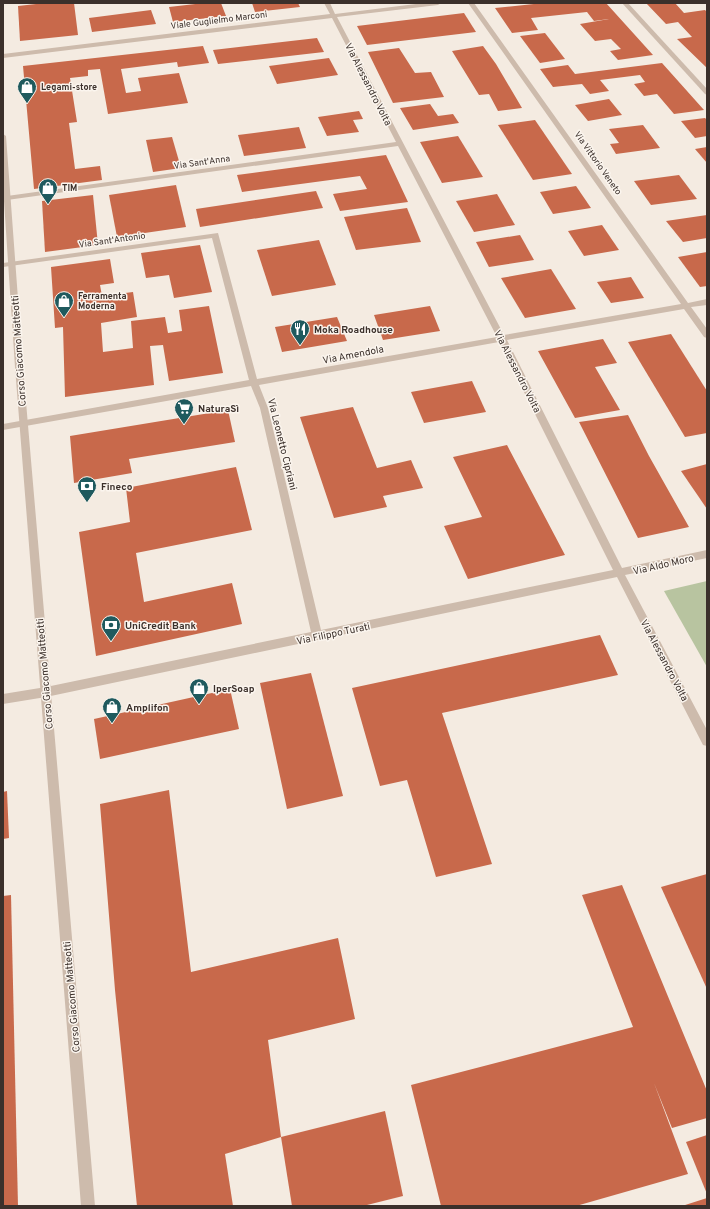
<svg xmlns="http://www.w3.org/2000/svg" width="710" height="1209" font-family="Overpass,sans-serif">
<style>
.green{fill:#b8c4a0}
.building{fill:#c8694b}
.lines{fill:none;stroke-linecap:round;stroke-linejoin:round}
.minor{fill:#cdbbac;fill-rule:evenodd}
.tertiary{fill:#cdbbac;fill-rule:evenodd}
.labels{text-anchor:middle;stroke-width:3;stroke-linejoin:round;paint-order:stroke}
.far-street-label{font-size:9px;fill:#3b302b;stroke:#fbf5ee}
.far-poi-label{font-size:9px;font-weight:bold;fill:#3b302b;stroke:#fbf5ee;text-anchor:start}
.street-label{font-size:10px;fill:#3b302b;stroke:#fbf5ee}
.poi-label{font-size:10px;font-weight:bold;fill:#3b302b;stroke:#fbf5ee;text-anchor:start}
</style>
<rect width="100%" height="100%" fill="#f4ebe1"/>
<polygon class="green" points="707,581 707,667 664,591"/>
<g class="building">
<polygon points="45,3 74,3 78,35 20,41 18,6"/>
<polygon points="204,3 221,3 226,16 173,22 169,7"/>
<polygon points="252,3 298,3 300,7 255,12"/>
<polygon points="543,3 606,3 653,55 618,60 610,51 621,49 611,39 595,41 580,24 609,19 594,21 587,12 531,18 538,30 512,33 495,8"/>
<polygon points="646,3 675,3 684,13 705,10 707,12 707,68 677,39 692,37 678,22 666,24"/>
<polygon points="151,10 156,24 92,32 89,18"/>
<polygon points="464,13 476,32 367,45 357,26"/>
<polygon points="545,33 565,59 540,63 520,36"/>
<polygon points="317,38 324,52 218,64 213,50"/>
<polygon points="203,46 209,63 178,67 177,62 121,69 126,93 141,91 138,78 179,73 188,103 108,114 100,69 88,70 88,76 70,78 77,122 69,123 75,169 100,166 102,180 34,189 23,66"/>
<polygon points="483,46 496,64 522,108 498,111 489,94 479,95 452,51"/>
<polygon points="399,48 415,73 431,72 444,97 393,103 368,52"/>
<polygon points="329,58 338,75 277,84 269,66"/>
<polygon points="662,63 704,110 674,114 657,94 644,96 634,84 645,82 640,75 600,80 609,91 590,94 582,84 553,87 540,69 568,65 575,74"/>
<polygon points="609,99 622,115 588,121 575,105"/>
<polygon points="430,104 438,116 453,114 459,123 413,130 400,108"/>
<polygon points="359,111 363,119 353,120 359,132 327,136 318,117"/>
<polygon points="705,118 707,120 707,136 695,138 681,121"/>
<polygon points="535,120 572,174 533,180 498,125"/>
<polygon points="643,125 660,148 616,154 610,144 619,143 609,129"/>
<polygon points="299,127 306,148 244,156 238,135"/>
<polygon points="458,136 483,177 442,183 420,142"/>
<polygon points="172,137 181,168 153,172 146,140"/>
<polygon points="707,147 707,163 695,149"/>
<polygon points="386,155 408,202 340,211 333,194 367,189 360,176 242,192 237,175"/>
<polygon points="679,175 697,199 651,205 634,181"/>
<polygon points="176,185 186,227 117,237 109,195"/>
<polygon points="576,186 591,208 553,214 540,192"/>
<polygon points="316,191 323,208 200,227 196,209"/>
<polygon points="497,194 515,225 474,232 456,201"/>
<polygon points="93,195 98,245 45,252 42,201"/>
<polygon points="407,208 421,242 356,250 344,217"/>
<polygon points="707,215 707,238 683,242 666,221"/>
<polygon points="602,225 619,250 584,256 568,231"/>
<polygon points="520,235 534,260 489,267 476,242"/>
<polygon points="319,240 336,285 272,296 257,250"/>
<polygon points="200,245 212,292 174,298 169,275 146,278 141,253"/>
<polygon points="707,252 707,286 700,287 678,257"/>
<polygon points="110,259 114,283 100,285 102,296 133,292 137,317 101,323 103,352 133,348 131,321 165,317 168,333 182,331 179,310 209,306 223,373 169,381 163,345 150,346 154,385 65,397 63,327 55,328 51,267"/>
<polygon points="551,269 576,309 525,318 501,278"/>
<polygon points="631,277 644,298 611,303 597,282"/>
<polygon points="430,306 440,331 383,340 374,315"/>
<polygon points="337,317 347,341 282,352 275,327"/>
<polygon points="671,334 707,391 707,433 685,437 628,342"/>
<polygon points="603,339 617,363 595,367 620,410 575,418 538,351"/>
<polygon points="472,381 486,412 424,423 411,392"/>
<polygon points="353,407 377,468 411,460 423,488 383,496 387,507 334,518 300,417"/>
<polygon points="228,410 235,442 129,459 132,473 74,483 70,436"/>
<polygon points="628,415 649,456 689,527 638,538 579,422"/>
<polygon points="507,445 565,555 468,579 444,526 482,517 453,457"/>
<polygon points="707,464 707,509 681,471"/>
<polygon points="236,467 252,530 136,553 144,602 232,583 242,624 96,656 79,532 130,522 126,488"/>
<polygon points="600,635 618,675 442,713 492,864 436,877 407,780 380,786 352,688"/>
<polygon points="311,673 343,796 287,809 260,683"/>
<polygon points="230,689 239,729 100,759 94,719"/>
<polygon points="169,790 191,972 338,938 355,1019 268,1040 281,1137 225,1154 233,1206 137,1206 115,990 100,804"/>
<polygon points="7,791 9,838 3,839 3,792"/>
<polygon points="707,874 707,989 661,887"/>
<polygon points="622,885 707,1091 707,1118 672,1128 654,1083 688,1174 576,1206 441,1206 411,1085 633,1027 582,895"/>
<polygon points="11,895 18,1206 3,1206 3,896"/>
<polygon points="385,1111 403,1196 363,1206 292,1206 281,1137"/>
<polygon points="707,1135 707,1194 686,1142"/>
<polygon points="707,1198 707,1206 682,1206"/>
</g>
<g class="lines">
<g class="minor">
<path d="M324,3H330L335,14L424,3H441L438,5L337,17L504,335L681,304L468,3H474L688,303L707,299V305L691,307L707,329V338L704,337L684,309L507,340L622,568L707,550V558L625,575L707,730V746L703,745L617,577L46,697L3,704V694L46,687L311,632L260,408L251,386L3,430V424L249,380L212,238L3,267V263L218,233L257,379L497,337L398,146L7,200L3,198L7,196L396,142L332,18L3,58V54L330,14ZM499,342L613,570L321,630L268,408L259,385Z"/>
<polygon points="622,3 628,3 707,89 707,95 705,94"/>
</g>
<polygon class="tertiary" points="3,134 6,136 23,367 95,1206 81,1206 15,367 3,186"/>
</g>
<defs>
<g id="shop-pin" transform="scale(1)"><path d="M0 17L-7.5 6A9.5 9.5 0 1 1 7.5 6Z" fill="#1f5a5e" stroke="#fbf5ee"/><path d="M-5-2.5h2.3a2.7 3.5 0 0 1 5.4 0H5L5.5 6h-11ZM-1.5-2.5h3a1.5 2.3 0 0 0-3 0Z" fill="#fff"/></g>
<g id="restaurant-pin" transform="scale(1)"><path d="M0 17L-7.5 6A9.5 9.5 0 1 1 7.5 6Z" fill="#1f5a5e" stroke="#fbf5ee"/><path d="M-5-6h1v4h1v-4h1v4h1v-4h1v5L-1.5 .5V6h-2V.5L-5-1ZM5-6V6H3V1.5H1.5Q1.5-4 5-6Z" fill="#fff"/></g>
<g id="supermarket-pin" transform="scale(1)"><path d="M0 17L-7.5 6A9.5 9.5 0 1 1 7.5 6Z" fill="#1f5a5e" stroke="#fbf5ee"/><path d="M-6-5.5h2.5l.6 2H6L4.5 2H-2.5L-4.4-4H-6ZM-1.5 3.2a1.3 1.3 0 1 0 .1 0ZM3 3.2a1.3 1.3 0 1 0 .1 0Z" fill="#fff"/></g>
<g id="bank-pin" transform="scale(1)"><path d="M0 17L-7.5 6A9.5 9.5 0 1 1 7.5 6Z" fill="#1f5a5e" stroke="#fbf5ee"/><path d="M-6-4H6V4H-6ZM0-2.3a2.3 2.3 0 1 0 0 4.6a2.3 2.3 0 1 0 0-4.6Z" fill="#fff"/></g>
</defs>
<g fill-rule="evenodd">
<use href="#shop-pin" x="27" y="87"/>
<use href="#shop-pin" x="48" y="188"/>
<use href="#shop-pin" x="64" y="301"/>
<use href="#restaurant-pin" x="300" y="329"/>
<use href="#supermarket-pin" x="184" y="408"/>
<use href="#bank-pin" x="87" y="486"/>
<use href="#bank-pin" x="111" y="625"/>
<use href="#shop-pin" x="199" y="688"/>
<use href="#shop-pin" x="112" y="707"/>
</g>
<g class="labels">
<g class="far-street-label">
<text transform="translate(219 20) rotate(-7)" y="3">Viale Guglielmo Marconi</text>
<text transform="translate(202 162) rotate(-8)" y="3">Via Sant'Anna</text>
<text transform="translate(598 163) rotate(55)" y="3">Via Vittorio Veneto</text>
<text transform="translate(112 240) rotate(-8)" y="3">Via Sant'Antonio</text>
</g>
<g class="far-poi-label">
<text x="41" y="90">Legami-store</text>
<text x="62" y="191">TIM</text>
<text x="78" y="299">Ferramenta<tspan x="78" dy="10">Moderna</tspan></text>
</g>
<g class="street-label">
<text transform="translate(369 84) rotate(63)" y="4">Via Alessandro Volta</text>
<text transform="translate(18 351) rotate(-94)" y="4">Corso Giacomo Matteotti</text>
<text transform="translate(353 354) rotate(-11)" y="4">Via Amendola</text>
<text transform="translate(518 371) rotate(63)" y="4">Via Alessandro Volta</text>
<text transform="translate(283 444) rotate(76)" y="4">Via Leonetto Cipriani</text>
<text transform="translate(663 564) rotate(-13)" y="4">Via Aldo Moro</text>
<text transform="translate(333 633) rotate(-12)" y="4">Via Filippo Turati</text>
<text transform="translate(665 660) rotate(62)" y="4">Via Alessandro Volta</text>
<text transform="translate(44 674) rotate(-95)" y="4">Corso Giacomo Matteotti</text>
<text transform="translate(71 997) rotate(-95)" y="4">Corso Giacomo Matteotti</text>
</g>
<g class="poi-label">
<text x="314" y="333">Moka Roadhouse</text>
<text x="198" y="412">NaturaSì</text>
<text x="101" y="490">Fineco</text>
<text x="125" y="629">UniCredit Bank</text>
<text x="213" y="692">IperSoap</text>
<text x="126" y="711">Amplifon</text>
</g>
</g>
<rect width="710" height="1209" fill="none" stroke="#3b302b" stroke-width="8"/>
</svg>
